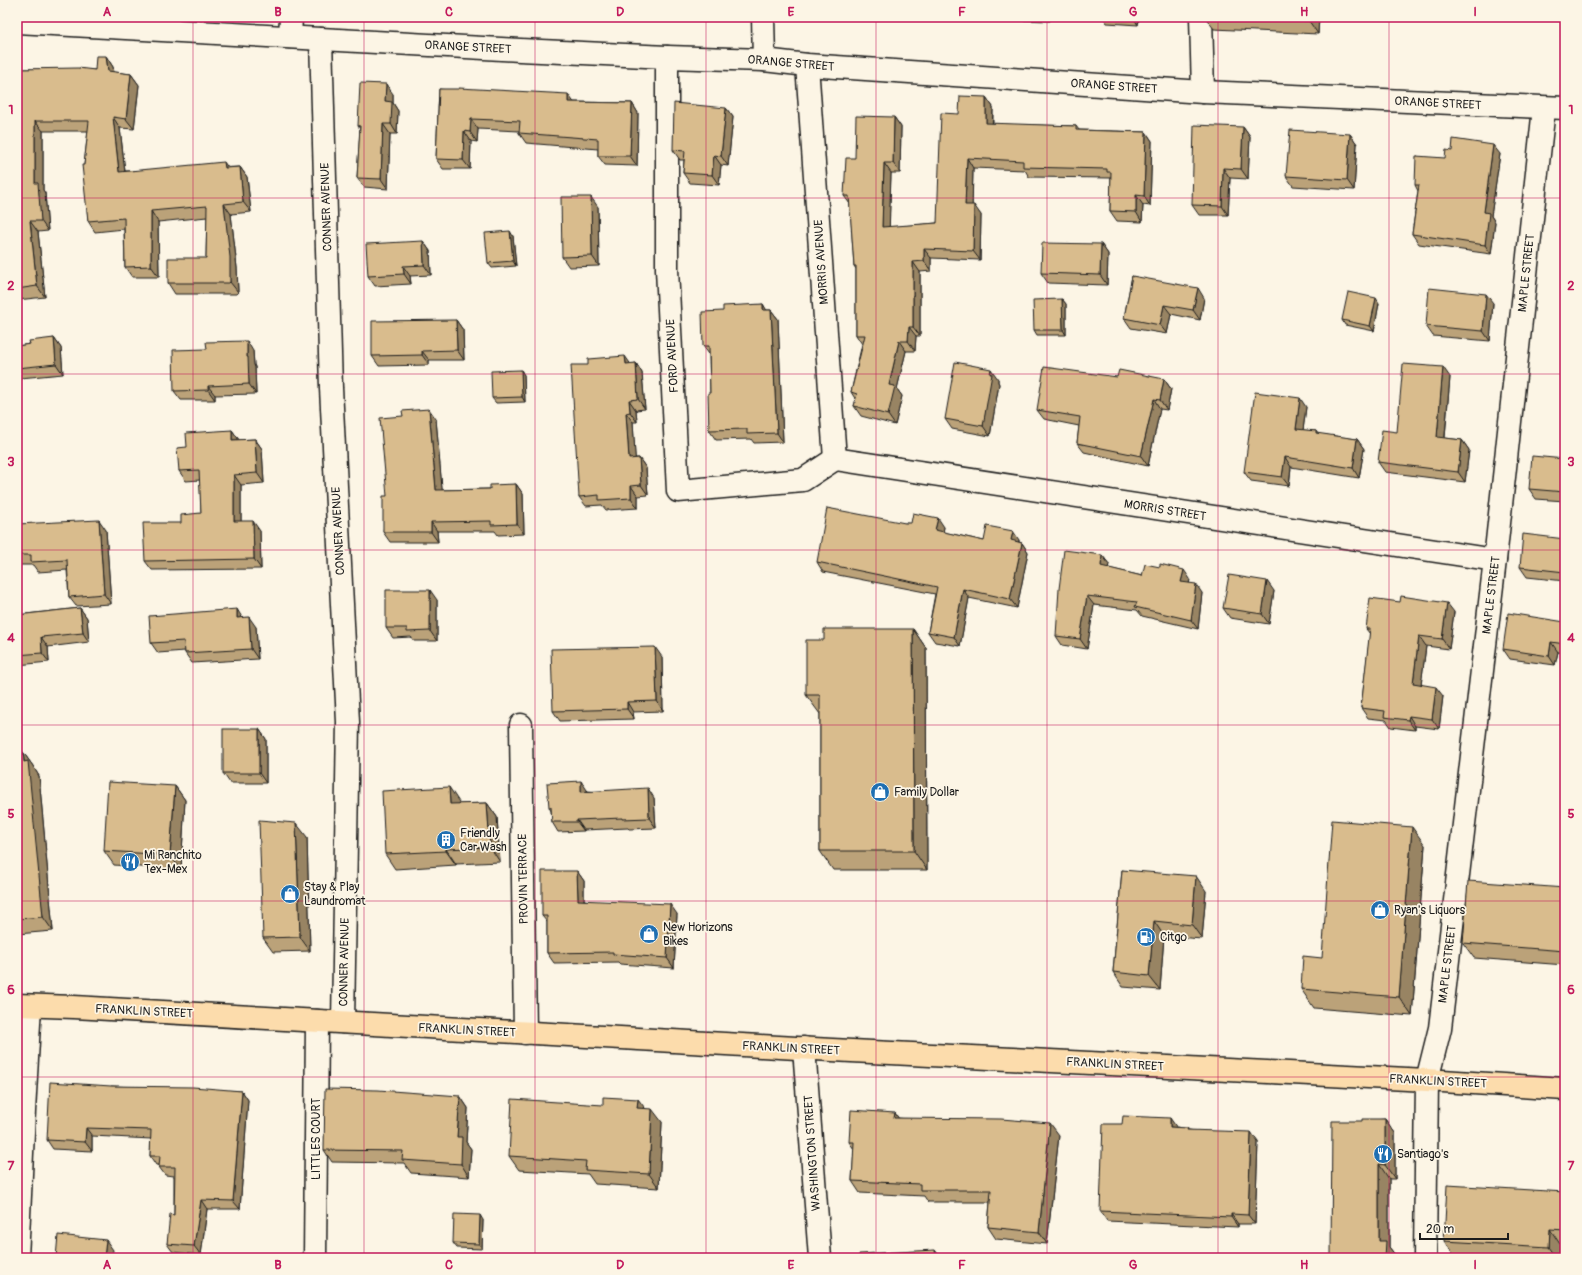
<svg xmlns="http://www.w3.org/2000/svg" width="1582" height="1275" font-family="Pangolin,sans-serif">
<style>
.lines{fill:none;stroke-linecap:round;stroke-linejoin:round}
.minor-casing{stroke:#1c1c1c;stroke-width:25}
.tertiary-casing{stroke:#1c1c1c;stroke-width:25}
.primary-casing{stroke:#1c1c1c;stroke-width:25}
.minor{stroke:#fcf5e5;stroke-width:22}
.tertiary{stroke:#fcf5e5;stroke-width:22}
.primary{stroke:#fcdcac;stroke-width:22}
.wall{fill:#bba279;stroke:#1c1c1c}
.shaded-wall{fill:#988463;stroke:#1c1c1c}
.building{fill:#d9bc8d;stroke:#1c1c1c}
.grid{fill:none;stroke:#c2185b;stroke-width:1;stroke-opacity:0.55}
.labels{text-anchor:middle;stroke-width:3.5;stroke-linejoin:round;paint-order:stroke}
.street-label{font-size:12px;fill:#1c1c1c;stroke:#fcf5e5}
.poi-label{font-size:12px;fill:#1c1c1c;stroke:#fcf5e5;text-anchor:start}
.neatline{fill:none;stroke:#c2185b;stroke-width:1.5}
.grid-label{font-size:13px;text-anchor:middle;font-weight:bold;fill:#c2185b}
</style>
<rect width="100%" height="100%" fill="#fcf5e5"/>
<filter id="ink" filterUnits="userSpaceOnUse"><feTurbulence type="fractalNoise" baseFrequency=".025" numOctaves="2"/><feDisplacementMap in="SourceGraphic" scale="8" xChannelSelector="R" yChannelSelector="G"/><feConvolveMatrix kernelMatrix="1 2 1 2 8 2 1 2 1" color-interpolation-filters="sRGB"/></filter>
<g filter="url(#ink)">
<g class="lines">
<g class="minor-casing">
<g id="minor">
<polyline points="763,17 764,60"/>
<polyline points="1201,17 1203,92"/>
<polyline points="17,22 520,50 667,57 764,60 807,65 1203,92 1565,108"/>
<polyline points="290,37 291,17"/>
<polyline points="321,39 331,388 348,722 343,1022"/>
<polyline points="667,57 667,269 678,491 803,480 835,459"/>
<polyline points="807,65 835,459"/>
<polyline points="835,459 1495,560"/>
<polyline points="521,725 525,1033"/>
<polyline points="17,1258 24,1111 30,1006"/>
<polyline points="315,1258 317,1021"/>
<polyline points="1425,1258 1427,1080 1440,1028 1495,560 1544,108"/>
</g>
</g>
<g class="tertiary-casing">
<polyline id="tertiary" points="804,1048 820,1258"/>
</g>
<g class="primary-casing">
<polyline id="primary" points="17,1005 74,1007 832,1050 1427,1080 1565,1089"/>
</g>
<use href="#minor" class="minor"/>
<use href="#tertiary" class="tertiary"/>
<use href="#primary" class="primary"/>
</g>
<g class="wall">
<polygon points="937,17 964,17 964,18"/>
<polygon points="1019,17 1050,17 1050,21 1021,20"/>
<polygon points="1103,17 1139,17 1138,25 1107,23"/>
<polygon points="1205,17 1319,17 1318,34 1214,29"/>
<polygon points="1411,17 1433,17 1413,20"/>
<polygon points="106,56 113,67 114,72 131,74 139,85 134,129 120,128 125,171 240,167 247,177 251,212 231,214 237,268 238,292 236,294 175,294 168,283 206,258 207,217 158,222 159,277 132,277 125,267 124,229 95,232 88,221 84,165 88,131 43,131 43,190 45,193 48,231 38,232 45,297 17,300 17,69 95,70"/>
<polygon points="439,89 573,102 632,103 638,113 637,166 605,165 598,156 598,149 526,143 519,133 519,131 478,129 477,142 471,141 470,169 443,169 436,159"/>
<polygon points="393,94 393,103 398,111 397,134 390,134 388,189 364,187 357,178 360,129 358,126"/>
<polygon points="986,97 993,107 993,124 1076,126 1079,130 1146,132 1152,141 1150,206 1143,205 1142,222 1117,221 1110,211 1111,178 1029,177 1025,170 973,168 972,205 981,215 980,260 931,258 931,271 920,272 920,336 916,336 915,351 906,351 897,389 902,396 895,425 861,416 854,406 856,400 851,392 862,344 856,335 856,269 854,266 850,204 844,196 894,117 901,127 900,173 891,173 889,227 937,223 959,114"/>
<polygon points="726,108 733,117 728,166 721,165 719,185 690,183 683,173 684,160 680,160 673,150"/>
<polygon points="1243,127 1250,137 1248,179 1230,178 1228,215 1199,215 1192,205"/>
<polygon points="1350,134 1357,144 1354,190 1293,186 1286,176"/>
<polygon points="1452,151 1500,154 1491,216 1495,222 1491,254 1419,244 1412,234 1418,191 1415,185 1445,158"/>
<polygon points="598,207 599,266 569,267 562,257"/>
<polygon points="513,236 516,266 492,268 488,263"/>
<polygon points="423,241 430,251 431,275 410,276 411,284 375,286 368,276"/>
<polygon points="1101,244 1108,254 1107,285 1048,283 1041,273"/>
<polygon points="1132,276 1204,298 1200,320 1171,314 1167,334 1131,328 1124,318"/>
<polygon points="1062,299 1066,304 1066,335 1037,335 1034,330"/>
<polygon points="1379,303 1374,331 1345,325 1342,320"/>
<polygon points="1493,303 1490,341 1433,336 1426,326"/>
<polygon points="763,304 766,310 771,310 778,319 783,442 754,443 751,439 716,440 709,430 710,393 709,354 703,346 723,311"/>
<polygon points="456,320 463,330 464,360 429,360 429,365 379,366 372,356"/>
<polygon points="54,338 61,348 63,374 20,378 20,383 17,383 17,346 30,344"/>
<polygon points="253,351 254,365 255,367 256,394 215,395 215,400 181,400 174,391"/>
<polygon points="636,363 642,373 645,409 636,410 637,422 633,422 635,458 639,458 646,468 648,495 638,496 638,508 606,510 602,505 586,506 579,497 631,364"/>
<polygon points="521,370 524,375 525,402 496,403 492,398"/>
<polygon points="1117,377 1164,379 1171,389 1167,410 1160,409 1148,466 1084,452 1077,443 1079,426 1044,419 1037,410"/>
<polygon points="1450,377 1445,438 1462,440 1469,450 1465,482 1385,472 1378,462 1397,432"/>
<polygon points="998,379 998,382 999,384 990,436 952,429 945,419"/>
<polygon points="1306,407 1303,430 1316,431 1318,434 1357,439 1364,449 1359,478 1291,467 1289,486 1251,481 1244,472"/>
<polygon points="436,419 442,490 490,489 516,484 523,494 524,534 498,535 495,531 437,531 438,542 390,542 383,532 387,496"/>
<polygon points="232,430 239,440 255,439 262,449 264,483 241,485 241,521 260,531 261,569 152,570 145,561 181,523 201,513 200,480 186,481 179,471 187,447"/>
<polygon points="1565,459 1565,501 1536,499 1529,489"/>
<polygon points="905,523 944,527 943,532 984,541 1019,540 1019,542 1022,543 1028,552 1017,608 969,598 960,646 935,642 928,632 935,594 823,572 817,562"/>
<polygon points="17,524 106,530 111,604 76,606 69,597 67,570 38,572 33,565 17,565"/>
<polygon points="1565,539 1565,581 1527,577 1520,567"/>
<polygon points="1102,555 1109,564 1108,568 1142,576 1190,579 1189,583 1202,593 1198,629 1142,616 1137,610 1094,605 1087,649 1062,645 1056,636"/>
<polygon points="1274,591 1269,624 1230,618 1223,608"/>
<polygon points="437,600 437,641 414,641 411,637 393,638 386,628"/>
<polygon points="80,608 87,618 89,642 48,647 49,662 17,665 17,615"/>
<polygon points="1454,612 1449,649 1426,646 1421,685 1443,696 1439,729 1415,726 1415,730 1391,727 1386,720 1368,718 1361,708 1370,634 1366,629"/>
<polygon points="242,618 256,627 258,659 192,663 185,653 185,651 158,653 151,643"/>
<polygon points="1565,622 1565,653 1558,652 1555,665 1510,659 1503,649"/>
<polygon points="913,629 926,648 927,870 833,870 820,851 820,714 806,695"/>
<polygon points="662,657 663,711 633,712 634,719 560,721 553,711"/>
<polygon points="259,729 266,739 266,783 230,783 223,773"/>
<polygon points="17,752 23,752 33,766 34,768 39,776 53,931 17,934"/>
<polygon points="175,786 185,800 181,870 114,865 104,851"/>
<polygon points="587,790 588,791 654,798 656,828 629,829 628,828 584,830 584,831 558,832 552,822 551,811 549,807"/>
<polygon points="459,802 459,804 487,803 497,817 500,862 456,864 456,865 395,869 385,854"/>
<polygon points="307,837 310,951 273,952 263,938"/>
<polygon points="1425,845 1412,1016 1314,1008 1301,989 1322,958"/>
<polygon points="1122,870 1206,891 1202,939 1164,936 1160,990 1123,987 1113,972"/>
<polygon points="577,871 584,881 584,900 677,914 674,968 620,964 618,962 554,963 547,953 547,922 542,916"/>
<polygon points="1565,888 1565,965 1474,958 1463,943"/>
<polygon points="111,1086 242,1091 248,1100 240,1209 207,1209 201,1255 173,1252 167,1244 174,1215 174,1176 165,1175 159,1167 159,1165 156,1165 150,1156 151,1139 92,1136 92,1151 53,1149 47,1140"/>
<polygon points="460,1096 468,1108 466,1142 471,1149 469,1177 411,1173 404,1163 332,1162 324,1150"/>
<polygon points="645,1108 662,1122 659,1188 595,1184 588,1174 519,1170 509,1156"/>
<polygon points="895,1113 898,1118 1059,1135 1047,1244 996,1239 988,1227 990,1202 928,1202 924,1196 860,1193 852,1181 854,1149 849,1142"/>
<polygon points="1385,1119 1395,1133 1395,1179 1389,1179 1389,1247 1396,1256 1396,1258 1331,1258 1362,1121"/>
<polygon points="1177,1127 1189,1130 1258,1142 1255,1224 1238,1224 1238,1227 1107,1221 1100,1211"/>
<polygon points="1565,1192 1565,1244 1560,1244 1559,1258 1501,1258 1454,1255 1444,1241"/>
<polygon points="483,1220 482,1249 457,1248 453,1243"/>
</g>
<g class="shaded-wall">
<polygon points="1133,17 1139,17 1138,25"/>
<polygon points="1309,17 1319,17 1318,34 1309,21"/>
<polygon points="106,56 113,67 115,82 108,71"/>
<polygon points="131,74 139,85 134,129 126,119"/>
<polygon points="386,84 393,94 393,103 398,111 397,134 391,124 385,101"/>
<polygon points="568,94 575,104 568,102"/>
<polygon points="986,97 993,107 992,133 986,123"/>
<polygon points="632,103 638,113 637,166 630,156"/>
<polygon points="726,108 733,117 728,166 721,156"/>
<polygon points="113,117 120,128 126,182 119,172"/>
<polygon points="894,117 901,127 900,173 893,163"/>
<polygon points="471,119 478,129 477,142 470,132"/>
<polygon points="35,121 43,131 43,190 45,193 48,231 41,221 35,183"/>
<polygon points="383,124 390,134 388,189 381,179"/>
<polygon points="1243,127 1250,137 1248,179 1241,169"/>
<polygon points="464,131 471,141 470,169 463,160"/>
<polygon points="1146,132 1152,141 1150,206 1144,196"/>
<polygon points="1350,134 1357,144 1354,190 1347,180"/>
<polygon points="1493,145 1500,154 1491,216 1495,222 1491,254 1485,245 1484,212"/>
<polygon points="714,155 721,165 719,185 712,175"/>
<polygon points="967,158 973,168 972,214 965,205"/>
<polygon points="224,162 231,172 225,168"/>
<polygon points="884,163 891,173 889,237 882,227"/>
<polygon points="240,167 247,177 251,212 243,202"/>
<polygon points="1223,168 1230,178 1228,215 1222,206"/>
<polygon points="1136,195 1143,205 1142,222 1136,212"/>
<polygon points="591,197 598,207 599,266 592,256"/>
<polygon points="224,204 231,214 237,268 238,292 230,282"/>
<polygon points="974,205 981,215 980,260 973,251"/>
<polygon points="151,211 158,222 159,277 151,266"/>
<polygon points="30,221 38,232 45,297 37,286"/>
<polygon points="510,231 513,236 516,266 513,261"/>
<polygon points="423,241 430,251 431,275 424,265"/>
<polygon points="1101,244 1108,254 1107,285 1100,275"/>
<polygon points="924,249 931,258 931,271 924,261"/>
<polygon points="913,262 920,272 920,336 913,327"/>
<polygon points="403,266 410,276 411,284 404,274"/>
<polygon points="1198,288 1204,298 1200,320 1193,310"/>
<polygon points="1486,294 1493,303 1490,341 1483,331"/>
<polygon points="1376,298 1379,303 1374,331 1370,326"/>
<polygon points="1062,299 1066,304 1066,335 1063,330"/>
<polygon points="763,304 769,314 763,310"/>
<polygon points="1164,305 1171,314 1167,334 1160,325"/>
<polygon points="771,310 778,319 783,442 777,433"/>
<polygon points="456,320 463,330 464,360 457,350"/>
<polygon points="909,327 916,336 915,351 908,341"/>
<polygon points="54,338 61,348 63,374 56,364"/>
<polygon points="247,341 253,351 254,365 255,367 256,394 249,384 247,357"/>
<polygon points="899,341 906,351 897,389 902,396 895,425 888,415 889,385"/>
<polygon points="422,351 429,360 429,365 422,355"/>
<polygon points="625,356 632,366 626,364"/>
<polygon points="636,363 642,373 645,409 638,399"/>
<polygon points="1443,367 1450,377 1444,446 1437,437"/>
<polygon points="991,369 998,379 998,382 999,384 990,436 983,426"/>
<polygon points="521,370 524,375 525,402 522,397"/>
<polygon points="17,374 20,378 20,383 17,378"/>
<polygon points="1164,379 1171,389 1167,410 1160,400"/>
<polygon points="208,386 215,395 215,400 208,390"/>
<polygon points="1300,398 1306,407 1302,438 1296,429"/>
<polygon points="1154,399 1160,409 1148,466 1141,456"/>
<polygon points="629,400 636,410 637,422 630,412"/>
<polygon points="429,409 436,419 443,500 436,490"/>
<polygon points="626,413 633,422 636,469 629,459"/>
<polygon points="232,430 239,440 232,440"/>
<polygon points="255,439 262,449 264,483 257,473"/>
<polygon points="1357,439 1364,449 1359,478 1353,468"/>
<polygon points="1462,440 1469,450 1465,482 1458,472"/>
<polygon points="1285,457 1291,467 1289,486 1282,477"/>
<polygon points="639,458 646,468 648,495 641,485"/>
<polygon points="234,475 241,485 241,531 234,521"/>
<polygon points="516,484 523,494 524,534 517,524"/>
<polygon points="631,486 638,496 638,508 631,498"/>
<polygon points="938,518 944,527 942,539 935,530"/>
<polygon points="99,520 106,530 111,604 104,594"/>
<polygon points="253,521 260,531 261,569 254,559"/>
<polygon points="431,522 437,531 438,542 431,532"/>
<polygon points="1013,531 1019,540 1017,550 1011,540"/>
<polygon points="1022,543 1028,552 1017,608 1010,599"/>
<polygon points="1102,555 1109,564 1107,575 1101,566"/>
<polygon points="1184,570 1190,579 1188,591 1181,582"/>
<polygon points="1267,581 1274,591 1269,624 1262,614"/>
<polygon points="1196,584 1202,593 1198,629 1191,620"/>
<polygon points="963,589 969,598 960,646 954,637"/>
<polygon points="430,590 437,600 437,641 430,631"/>
<polygon points="1087,596 1094,605 1087,649 1080,639"/>
<polygon points="1447,603 1454,612 1449,649 1442,639"/>
<polygon points="80,608 87,618 89,642 83,633"/>
<polygon points="237,609 243,619 237,618"/>
<polygon points="249,617 256,627 258,659 251,649"/>
<polygon points="913,629 926,648 927,870 914,851"/>
<polygon points="1419,636 1426,646 1420,693 1413,683"/>
<polygon points="41,637 48,647 49,662 42,653"/>
<polygon points="1551,642 1558,652 1555,665 1549,656"/>
<polygon points="655,647 662,657 663,711 657,701"/>
<polygon points="1436,687 1443,696 1439,729 1432,719"/>
<polygon points="627,702 633,712 634,719 627,709"/>
<polygon points="1409,716 1415,726 1415,730 1408,720"/>
<polygon points="259,729 266,739 266,783 259,773"/>
<polygon points="23,752 33,766 34,768 39,776 53,931 43,917"/>
<polygon points="581,781 587,790 588,801 581,792"/>
<polygon points="175,786 185,800 181,870 170,855"/>
<polygon points="449,787 459,802 460,819 450,804"/>
<polygon points="648,788 654,798 656,828 649,818"/>
<polygon points="487,803 497,817 500,862 490,847"/>
<polygon points="577,820 584,830 584,831 577,822"/>
<polygon points="296,823 307,837 310,951 300,937"/>
<polygon points="1412,827 1425,845 1412,1016 1399,997"/>
<polygon points="446,849 456,864 456,865 446,851"/>
<polygon points="577,871 584,881 584,909 578,900"/>
<polygon points="1196,876 1206,891 1202,939 1192,925"/>
<polygon points="670,904 677,914 674,968 667,958"/>
<polygon points="1154,921 1164,936 1160,990 1149,976"/>
<polygon points="242,1091 248,1100 240,1209 233,1201"/>
<polygon points="460,1096 468,1108 466,1142 471,1149 469,1177 461,1164 457,1137"/>
<polygon points="638,1099 648,1112 637,1108"/>
<polygon points="652,1109 662,1122 659,1188 649,1174"/>
<polygon points="895,1113 903,1125 894,1118"/>
<polygon points="1170,1118 1177,1128 1170,1127"/>
<polygon points="1385,1119 1395,1133 1395,1179 1385,1165"/>
<polygon points="1050,1123 1059,1135 1047,1244 1039,1232"/>
<polygon points="86,1128 92,1136 92,1151 85,1142"/>
<polygon points="1251,1132 1258,1142 1255,1224 1248,1215"/>
<polygon points="1379,1164 1389,1179 1389,1247 1396,1256 1396,1258 1385,1258 1379,1241"/>
<polygon points="201,1200 207,1209 201,1255 194,1246"/>
<polygon points="1231,1214 1238,1224 1238,1227 1231,1217"/>
<polygon points="480,1215 483,1220 482,1249 479,1244"/>
<polygon points="1550,1229 1560,1244 1559,1258 1557,1258 1549,1247"/>
<polygon points="106,1240 113,1250 112,1258 104,1258"/>
<polygon points="935,1250 941,1258 936,1258"/>
</g>
<g class="building">
<polygon points="1225,17 1309,17 1309,21"/>
<polygon points="96,56 106,56 108,71 131,74 126,119 113,117 119,172 224,162 225,168 240,167 243,202 224,204 230,257 230,282 229,283 168,283 168,258 206,258 207,206 151,211 151,266 125,267 124,218 88,221 82,165 84,165 89,121 35,121 35,183 38,183 41,221 30,221 37,286 17,289 17,69 78,68 95,70"/>
<polygon points="360,83 386,84 385,101 392,102 391,124 383,124 381,179 357,178 360,126 358,126"/>
<polygon points="459,88 568,94 568,102 632,103 630,156 598,156 598,139 519,133 520,121 471,119 470,132 464,131 463,160 436,159 439,89 459,89"/>
<polygon points="960,96 986,97 986,123 1076,126 1076,130 1146,132 1144,196 1136,195 1136,212 1110,211 1111,172 1107,172 1107,169 1023,167 1023,161 967,158 965,205 974,205 973,251 924,249 924,261 913,262 913,327 909,327 908,341 899,341 889,385 895,386 888,415 854,406 857,394 851,392 865,335 856,335 856,266 854,266 849,196 844,196 846,158 855,158 856,116 894,117 893,163 884,163 882,227 937,223 941,113 959,114"/>
<polygon points="674,103 726,108 721,156 714,155 712,175 683,173 685,151 673,150"/>
<polygon points="1194,125 1243,127 1241,169 1223,168 1222,206 1192,205"/>
<polygon points="1290,130 1350,134 1347,180 1286,176"/>
<polygon points="1453,139 1493,145 1484,212 1489,213 1485,245 1412,234 1419,185 1415,185 1416,156 1445,158 1446,150 1452,151"/>
<polygon points="561,197 591,197 592,256 562,257"/>
<polygon points="510,231 513,261 488,263 485,233"/>
<polygon points="423,241 424,265 403,266 404,274 368,276 366,244"/>
<polygon points="1042,243 1101,244 1100,275 1041,273"/>
<polygon points="1132,276 1198,288 1193,310 1164,305 1160,325 1124,318"/>
<polygon points="1429,288 1486,294 1483,331 1426,326"/>
<polygon points="1348,292 1376,298 1370,326 1342,320"/>
<polygon points="1062,299 1063,330 1034,330 1033,300"/>
<polygon points="763,304 763,310 771,310 777,433 747,434 747,429 709,430 708,393 710,393 709,346 703,346 702,312 723,311 723,306"/>
<polygon points="456,320 457,350 422,351 422,355 372,356 372,321"/>
<polygon points="54,338 56,364 17,368 17,346 30,344 29,341"/>
<polygon points="247,341 247,357 248,357 249,384 208,386 208,390 174,391 173,350 207,349 206,342"/>
<polygon points="625,356 626,364 636,363 638,399 629,400 630,412 626,413 629,459 639,458 641,485 631,486 631,498 599,500 599,495 579,497 571,365 588,365 588,359"/>
<polygon points="955,362 991,369 990,374 992,374 983,426 945,419"/>
<polygon points="1403,364 1443,367 1437,437 1462,440 1458,472 1378,462 1382,430 1397,432"/>
<polygon points="1044,367 1117,377 1119,370 1164,379 1160,400 1154,399 1141,456 1077,443 1080,417 1037,410"/>
<polygon points="521,370 522,397 492,398 491,371"/>
<polygon points="1255,392 1300,398 1296,429 1316,431 1316,433 1357,439 1353,468 1285,457 1282,477 1244,472"/>
<polygon points="429,409 436,490 490,489 490,485 516,484 517,524 491,525 491,521 431,522 431,532 383,532 383,496 387,496 380,418 403,416 402,411"/>
<polygon points="232,430 232,440 255,439 257,473 234,475 234,521 253,521 254,559 145,561 143,523 181,523 181,515 201,513 199,470 179,471 177,448 187,447 186,433"/>
<polygon points="1532,456 1565,459 1565,492 1529,489"/>
<polygon points="827,508 905,523 911,523 913,513 938,518 935,530 984,541 987,526 1013,531 1011,540 1022,543 1010,599 963,589 954,637 928,632 937,587 817,562"/>
<polygon points="99,520 104,594 69,597 67,560 31,562 31,555 17,555 17,524"/>
<polygon points="1523,534 1565,539 1565,572 1520,567"/>
<polygon points="1064,550 1102,555 1101,566 1142,576 1145,564 1160,567 1160,564 1184,570 1181,582 1196,584 1191,620 1135,607 1137,602 1087,596 1080,639 1056,636 1059,589"/>
<polygon points="1229,575 1267,581 1262,614 1223,608"/>
<polygon points="386,590 430,590 430,631 407,632 407,628 386,628"/>
<polygon points="1401,596 1447,603 1442,639 1419,636 1413,683 1436,687 1432,719 1409,716 1408,720 1384,717 1385,711 1361,708 1370,629 1366,629 1370,598 1400,602"/>
<polygon points="80,608 83,633 41,637 42,653 17,655 17,615"/>
<polygon points="237,609 237,618 249,617 251,649 185,653 184,641 151,643 149,616"/>
<polygon points="1508,613 1565,622 1565,644 1551,642 1549,656 1503,649"/>
<polygon points="824,629 913,629 914,851 820,851 820,695 806,695 806,640 824,640"/>
<polygon points="655,647 657,701 627,702 627,709 553,711 551,649"/>
<rect x="223" y="729" width="36" height="44"/>
<polygon points="17,752 23,752 24,762 28,761 43,917 17,919"/>
<polygon points="581,781 581,792 648,788 649,818 622,819 622,818 577,820 577,822 552,822 551,807 549,807 547,783"/>
<polygon points="108,782 175,786 170,855 104,851"/>
<polygon points="449,787 450,804 487,803 490,847 446,849 446,851 385,854 382,791"/>
<polygon points="259,820 296,823 300,937 263,938"/>
<polygon points="1332,820 1412,827 1399,997 1301,989 1303,956 1322,958"/>
<polygon points="1122,870 1196,876 1192,925 1154,921 1149,976 1113,972"/>
<polygon points="542,871 577,871 578,900 670,904 667,958 613,954 613,952 547,953 547,916 542,916"/>
<polygon points="1468,881 1565,888 1565,951 1463,943"/>
<polygon points="50,1082 111,1086 193,1087 242,1091 233,1201 201,1200 194,1246 167,1244 170,1214 174,1215 175,1167 159,1167 160,1156 150,1156 151,1130 86,1128 85,1142 47,1140"/>
<polygon points="325,1089 378,1090 460,1096 457,1137 462,1137 461,1164 402,1160 403,1151 324,1150"/>
<polygon points="603,1097 638,1099 637,1108 652,1109 649,1174 585,1170 586,1161 509,1156 512,1099 603,1105"/>
<polygon points="851,1110 895,1113 894,1118 1001,1119 1050,1123 1039,1232 988,1227 991,1190 920,1190 920,1184 852,1181 854,1142 849,1142"/>
<polygon points="1123,1116 1170,1118 1170,1127 1188,1128 1187,1130 1251,1132 1248,1215 1231,1214 1231,1217 1100,1211 1103,1124 1122,1124"/>
<polygon points="1362,1119 1385,1119 1385,1165 1379,1164 1379,1241 1386,1241 1385,1258 1331,1258 1332,1121 1362,1121"/>
<polygon points="1447,1185 1565,1192 1565,1230 1550,1229 1549,1247 1444,1241"/>
<polygon points="454,1214 480,1215 479,1244 453,1243"/>
<polygon points="58,1235 106,1240 104,1258 56,1258"/>
<polygon points="935,1250 936,1258 860,1258 859,1254"/>
</g>
</g>
<path class="grid" d="M193,17V1258M364,17V1258M535,17V1258M706,17V1258M876,17V1258M1047,17V1258M1218,17V1258M1389,17V1258M17,198H1565M17,374H1565M17,550H1565M17,725H1565M17,901H1565M17,1077H1565"/>
<defs>
<g id="shop-disc" transform="scale(1)"><circle r="9.5" fill="#1f6fb2" stroke="#fcf5e5"/><path d="M-5-2.5h2.3a2.7 3.5 0 0 1 5.4 0H5L5.5 6h-11ZM-1.5-2.5h3a1.5 2.3 0 0 0-3 0Z" fill="#fff"/></g>
<g id="building-disc" transform="scale(1)"><circle r="9.5" fill="#1f6fb2" stroke="#fcf5e5"/><path d="M-4-6H4V6H1V3H-1V6H-4ZM-2.5-4.3h1.7v1.8h-1.7ZM.8-4.3h1.7v1.8H.8ZM-2.5-1h1.7V.8h-1.7ZM.8-1h1.7V.8H.8Z" fill="#fff"/></g>
<g id="restaurant-disc" transform="scale(1)"><circle r="9.5" fill="#1f6fb2" stroke="#fcf5e5"/><path d="M-5-6h1v4h1v-4h1v4h1v-4h1v5L-1.5 .5V6h-2V.5L-5-1ZM5-6V6H3V1.5H1.5Q1.5-4 5-6Z" fill="#fff"/></g>
<g id="fuel-disc" transform="scale(1)"><circle r="9.5" fill="#1f6fb2" stroke="#fcf5e5"/><path d="M-5.5-6h7V0h2V4h1.3V-2.5L3-4.5l.8-.8L6-3V5H2.5V1h-1V6h-7ZM-4.2-4.7v3.2H.2V-4.7Z" fill="#fff"/></g>
</defs>
<g fill-rule="evenodd">
<use href="#shop-disc" x="880" y="792"/>
<use href="#building-disc" x="446" y="840"/>
<use href="#restaurant-disc" x="130" y="862"/>
<use href="#shop-disc" x="290" y="894"/>
<use href="#shop-disc" x="1380" y="910"/>
<use href="#shop-disc" x="649" y="934"/>
<use href="#fuel-disc" x="1146" y="937"/>
<use href="#restaurant-disc" x="1383" y="1154"/>
</g>
<g class="labels">
<g class="street-label">
<text transform="translate(468 47) rotate(3)" y="4">ORANGE STREET</text>
<text transform="translate(791 63) rotate(5)" y="4">ORANGE STREET</text>
<text transform="translate(1114 86) rotate(4)" y="4">ORANGE STREET</text>
<text transform="translate(1438 103) rotate(3)" y="4">ORANGE STREET</text>
<text transform="translate(326 207) rotate(-92)" y="4">CONNER AVENUE</text>
<text transform="translate(821 262) rotate(-94)" y="4">MORRIS AVENUE</text>
<text transform="translate(1526 273) rotate(-84)" y="4">MAPLE STREET</text>
<text transform="translate(672 356) rotate(-93)" y="4">FORD AVENUE</text>
<text transform="translate(1165 510) rotate(9)" y="4">MORRIS STREET</text>
<text transform="translate(338 531) rotate(-93)" y="4">CONNER AVENUE</text>
<text transform="translate(1491 595) rotate(-83)" y="4">MAPLE STREET</text>
<text transform="translate(523 879) rotate(-91)" y="4">PROVIN TERRACE</text>
<text transform="translate(344 962) rotate(-89)" y="4">CONNER AVENUE</text>
<text transform="translate(1447 964) rotate(-83)" y="4">MAPLE STREET</text>
<text transform="translate(144 1011) rotate(3)" y="4">FRANKLIN STREET</text>
<text transform="translate(467 1030) rotate(3)" y="4">FRANKLIN STREET</text>
<text transform="translate(791 1048) rotate(3)" y="4">FRANKLIN STREET</text>
<text transform="translate(1115 1064) rotate(3)" y="4">FRANKLIN STREET</text>
<text transform="translate(1438 1081) rotate(3)" y="4">FRANKLIN STREET</text>
<text transform="translate(316 1139) rotate(-90)" y="4">LITTLES COURT</text>
<text transform="translate(812 1153) rotate(-94)" y="4">WASHINGTON STREET</text>
</g>
<g class="poi-label">
<text x="894" y="796">Family Dollar</text>
<text x="460" y="837">Friendly<tspan x="460" dy="14">Car Wash</tspan></text>
<text x="144" y="859">Mi Ranchito<tspan x="144" dy="14">Tex-Mex</tspan></text>
<text x="304" y="891">Stay &amp; Play<tspan x="304" dy="14">Laundromat</tspan></text>
<text x="1394" y="914">Ryan's Liquors</text>
<text x="663" y="931">New Horizons<tspan x="663" dy="14">Bikes</tspan></text>
<text x="1160" y="941">Citgo</text>
<text x="1397" y="1158">Santiago's</text>
</g>
</g>
<rect width="1582" height="1275" fill="none" stroke="#fcf5e5" stroke-width="44"/>
<path d="M1420 1233v6h88v-6" fill="none" stroke="#1c1c1c" stroke-width="2"/>
<text x="1426" y="1233" font-size="12" fill="#1c1c1c" stroke="#fcf5e5" stroke-width="3" paint-order="stroke">20 m</text>
<rect x="22" y="22" width="1538" height="1231" class="neatline"/>
<g class="grid-label">
<text x="107" y="16">A</text>
<text x="278" y="16">B</text>
<text x="449" y="16">C</text>
<text x="620" y="16">D</text>
<text x="791" y="16">E</text>
<text x="962" y="16">F</text>
<text x="1133" y="16">G</text>
<text x="1304" y="16">H</text>
<text x="1475" y="16">I</text>
<text x="11" y="114">1</text>
<text x="1571" y="114">1</text>
<text x="11" y="290">2</text>
<text x="1571" y="290">2</text>
<text x="11" y="466">3</text>
<text x="1571" y="466">3</text>
<text x="11" y="642">4</text>
<text x="1571" y="642">4</text>
<text x="11" y="818">5</text>
<text x="1571" y="818">5</text>
<text x="11" y="994">6</text>
<text x="1571" y="994">6</text>
<text x="11" y="1170">7</text>
<text x="1571" y="1170">7</text>
<text x="107" y="1269">A</text>
<text x="278" y="1269">B</text>
<text x="449" y="1269">C</text>
<text x="620" y="1269">D</text>
<text x="791" y="1269">E</text>
<text x="962" y="1269">F</text>
<text x="1133" y="1269">G</text>
<text x="1304" y="1269">H</text>
<text x="1475" y="1269">I</text>
</g>
</svg>
